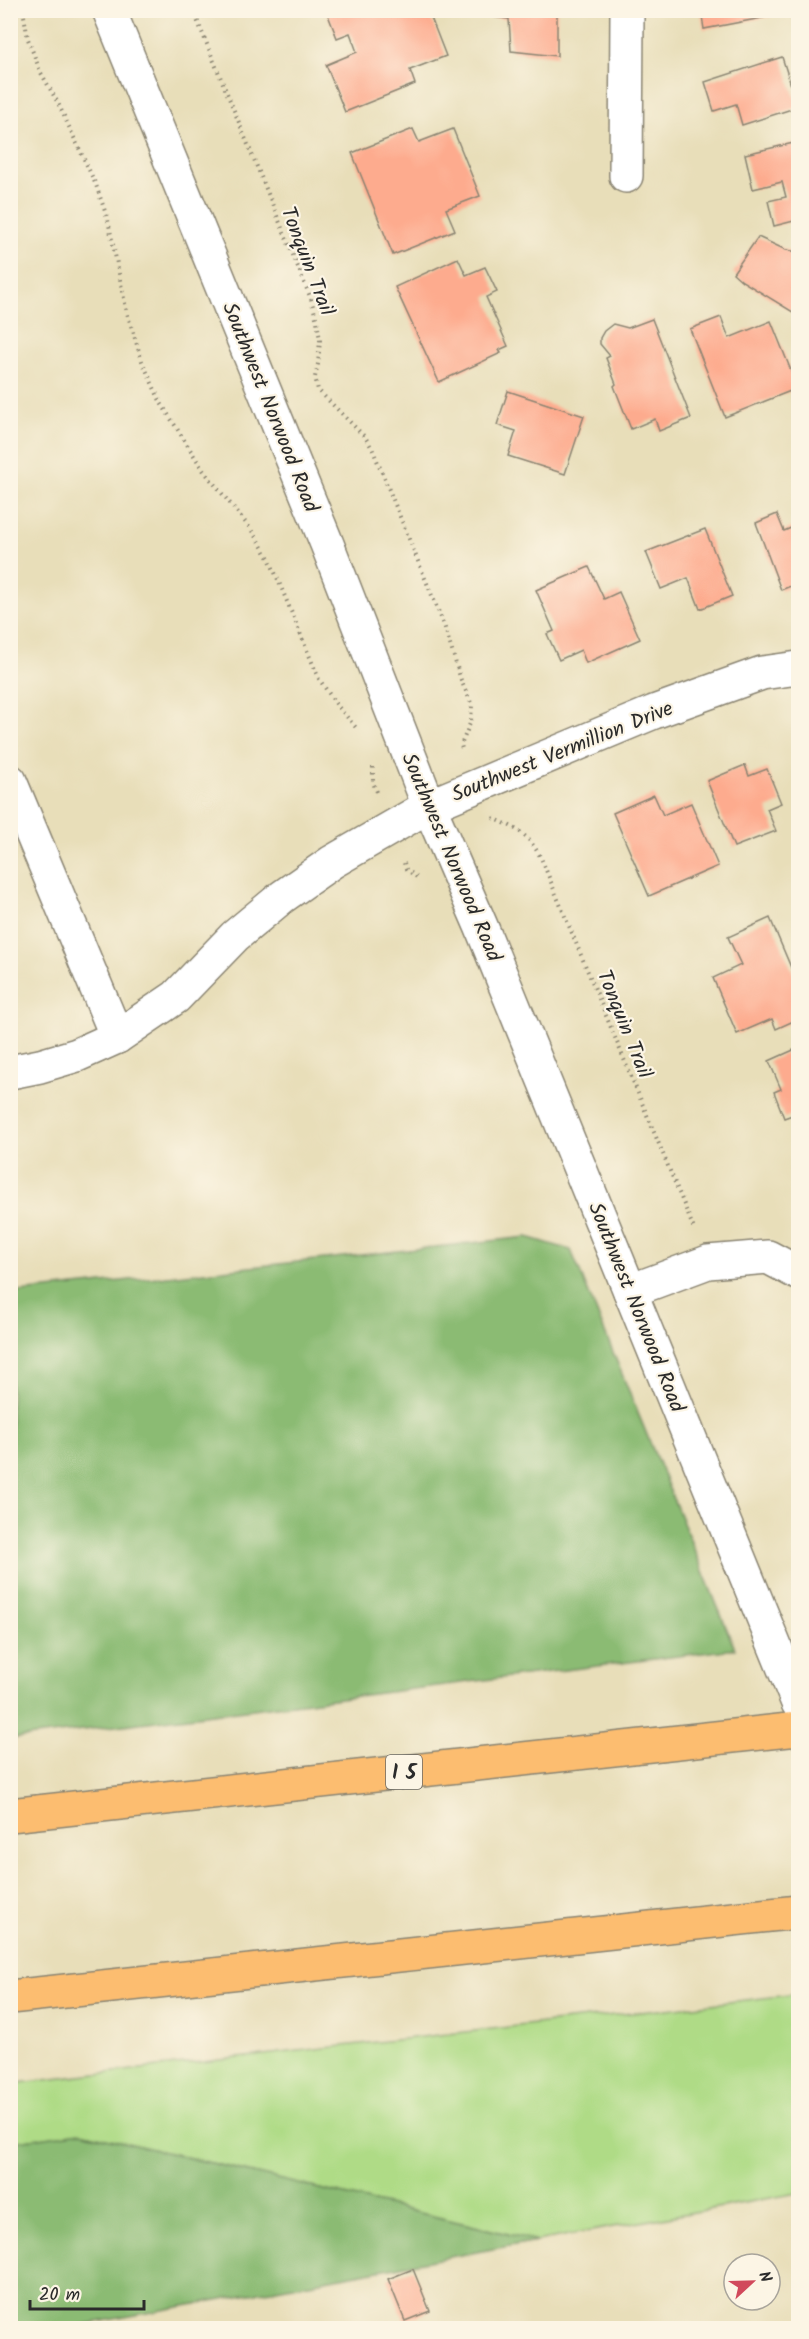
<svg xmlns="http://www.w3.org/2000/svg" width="809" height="2339" font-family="Kalam,sans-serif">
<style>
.green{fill:#afdb86;stroke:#6d8358;stroke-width:1.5}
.forest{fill:#8bbb73;stroke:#5b734f;stroke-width:1.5}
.building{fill:#fdab8e}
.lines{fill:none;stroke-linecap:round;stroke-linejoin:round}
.minor-casing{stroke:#8a8472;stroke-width:36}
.highway-casing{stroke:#8a8472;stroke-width:36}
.path{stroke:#8a8472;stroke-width:4;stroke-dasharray:1.5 4.5;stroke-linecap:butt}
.minor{stroke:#fff;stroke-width:33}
.highway{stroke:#fcbd6f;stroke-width:33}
.labels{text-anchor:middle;stroke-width:4.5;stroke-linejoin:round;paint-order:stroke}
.shield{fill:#fcf5e5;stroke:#6a6863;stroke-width:1.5}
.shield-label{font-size:20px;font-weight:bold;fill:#2b2b2b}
.street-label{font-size:21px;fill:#2b2b2b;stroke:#fcf5e5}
</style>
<rect width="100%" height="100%" fill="#fcf5e5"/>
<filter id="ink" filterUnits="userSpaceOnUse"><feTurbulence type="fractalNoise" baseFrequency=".0167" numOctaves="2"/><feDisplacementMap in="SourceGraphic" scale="12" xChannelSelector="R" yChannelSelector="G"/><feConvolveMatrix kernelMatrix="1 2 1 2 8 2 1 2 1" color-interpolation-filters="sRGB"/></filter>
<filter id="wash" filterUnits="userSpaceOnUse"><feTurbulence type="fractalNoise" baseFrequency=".008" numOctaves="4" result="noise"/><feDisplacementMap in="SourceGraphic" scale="24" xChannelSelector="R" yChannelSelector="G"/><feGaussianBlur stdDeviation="1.35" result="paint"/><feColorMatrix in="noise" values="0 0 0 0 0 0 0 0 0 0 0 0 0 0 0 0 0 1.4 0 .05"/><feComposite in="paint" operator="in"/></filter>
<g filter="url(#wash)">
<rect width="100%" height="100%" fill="#e8deb9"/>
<polygon class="green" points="798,1994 798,2193 537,2241 81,2132 11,2142 10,2084"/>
<g class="forest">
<polygon points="527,1237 571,1250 735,1649 11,1739 11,1293"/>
<polygon points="81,2132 537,2241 65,2328 11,2328 11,2142"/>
</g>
<g id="blocks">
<g class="building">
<polygon points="326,10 428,10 446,56 410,70 415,84 345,112 326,65 357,52 350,33 337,38"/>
<polygon points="483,10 557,10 557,56 511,51 509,19 483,16"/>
<polygon points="701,10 771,10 772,16 704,29"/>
<polygon points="782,57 798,107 742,125 736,104 714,111 705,82"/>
<polygon points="413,129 419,142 453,129 480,196 446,209 455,230 393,255 352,153"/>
<polygon points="798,142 798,220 774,226 768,201 786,197 782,182 753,189 745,154"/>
<polygon points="758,237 786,250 798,252 798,310 796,314 742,281 733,273"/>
<polygon points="458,258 466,275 485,267 497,292 486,297 508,346 499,350 501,353 439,382 395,287"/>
<polygon points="721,317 729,338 771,321 798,388 725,417 690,329"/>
<polygon points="652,319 691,418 659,431 655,419 631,429 614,386 616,384 606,358 610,356 600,344 600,338 604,331 613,324 628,328"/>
<polygon points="508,391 584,416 565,474 508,456 516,431 497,425"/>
<polygon points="777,514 784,531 798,525 798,583 781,590 756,523"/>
<polygon points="705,529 732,596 700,609 688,578 661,589 646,552"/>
<polygon points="589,567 604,599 619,592 640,639 586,663 581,650 559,660 547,634 554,631 536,590"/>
<polygon points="745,765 749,776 767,769 781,803 767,809 776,831 734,847 707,781"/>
<polygon points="654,795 663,815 691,803 718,866 649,896 613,813"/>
<polygon points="770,918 798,984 798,1019 776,1029 772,1019 737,1034 713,978 741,965 728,937"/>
<polygon points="798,1048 798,1113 784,1118 774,1092 781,1089 769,1061"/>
<polygon points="413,2269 430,2311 405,2321 388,2279"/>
</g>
</g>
</g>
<g filter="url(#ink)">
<use href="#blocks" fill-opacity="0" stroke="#8a8472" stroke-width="1.5"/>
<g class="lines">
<g class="minor-casing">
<g id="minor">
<polyline points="109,10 327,544 429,806 481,926 798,1703"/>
<polyline points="626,176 627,10"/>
<polyline points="10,781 117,1037"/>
<polyline points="10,1072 40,1066 77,1055 117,1037 176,997 235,936 282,897 332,862 429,806 654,712 762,673 798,668"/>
<polyline points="630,1291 708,1262 768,1257 798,1273"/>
</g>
</g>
<g class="highway-casing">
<g id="highway">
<polyline points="10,1815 798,1729"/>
<polyline points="10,1997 798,1912"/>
</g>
</g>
<g class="path">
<polyline points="23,10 28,39 40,71 58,103 96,185 108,220 127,313 142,361 161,403 203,470 250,528 269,558 319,679 336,704 358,730"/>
<polyline points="193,10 311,299 317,321 320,340 318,364 315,377 318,390 365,437 372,448 444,625 461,680 472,705 471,721 461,745 463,752"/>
<polyline points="373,767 373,783 378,794"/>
<path d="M493,818C518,829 528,834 541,858L694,1229"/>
<polyline points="404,863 406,869 419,879"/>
</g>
<use href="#minor" class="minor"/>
<use href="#highway" class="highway"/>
</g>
</g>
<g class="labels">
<rect class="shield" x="386" y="1755" width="36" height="34" rx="4.5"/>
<g class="shield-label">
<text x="404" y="1779">I 5</text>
</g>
<g class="street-label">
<text transform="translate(308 261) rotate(69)" y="7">Tonquin Trail</text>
<text transform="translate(271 407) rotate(68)" y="7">Southwest Norwood Road</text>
<text transform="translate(562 751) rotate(-22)" y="7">Southwest Vermillion Drive</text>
<text transform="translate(452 857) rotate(67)" y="7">Southwest Norwood Road</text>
<text transform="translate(625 1024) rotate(68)" y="7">Tonquin Trail</text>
<text transform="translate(637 1307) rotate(68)" y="7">Southwest Norwood Road</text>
</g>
</g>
<rect width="809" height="2339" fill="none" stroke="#fcf5e5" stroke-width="36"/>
<g transform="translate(752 2282) rotate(68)"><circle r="28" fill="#fcf5e5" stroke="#a8a49b" stroke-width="1.5"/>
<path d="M0-4.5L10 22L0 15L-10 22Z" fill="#d1495b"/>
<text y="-9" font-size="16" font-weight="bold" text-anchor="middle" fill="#2b2b2b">N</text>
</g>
<path d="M30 2300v9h114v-9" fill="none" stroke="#2b2b2b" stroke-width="3"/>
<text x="39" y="2300" font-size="18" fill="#2b2b2b" stroke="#fcf5e5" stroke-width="4.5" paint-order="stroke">20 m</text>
</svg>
